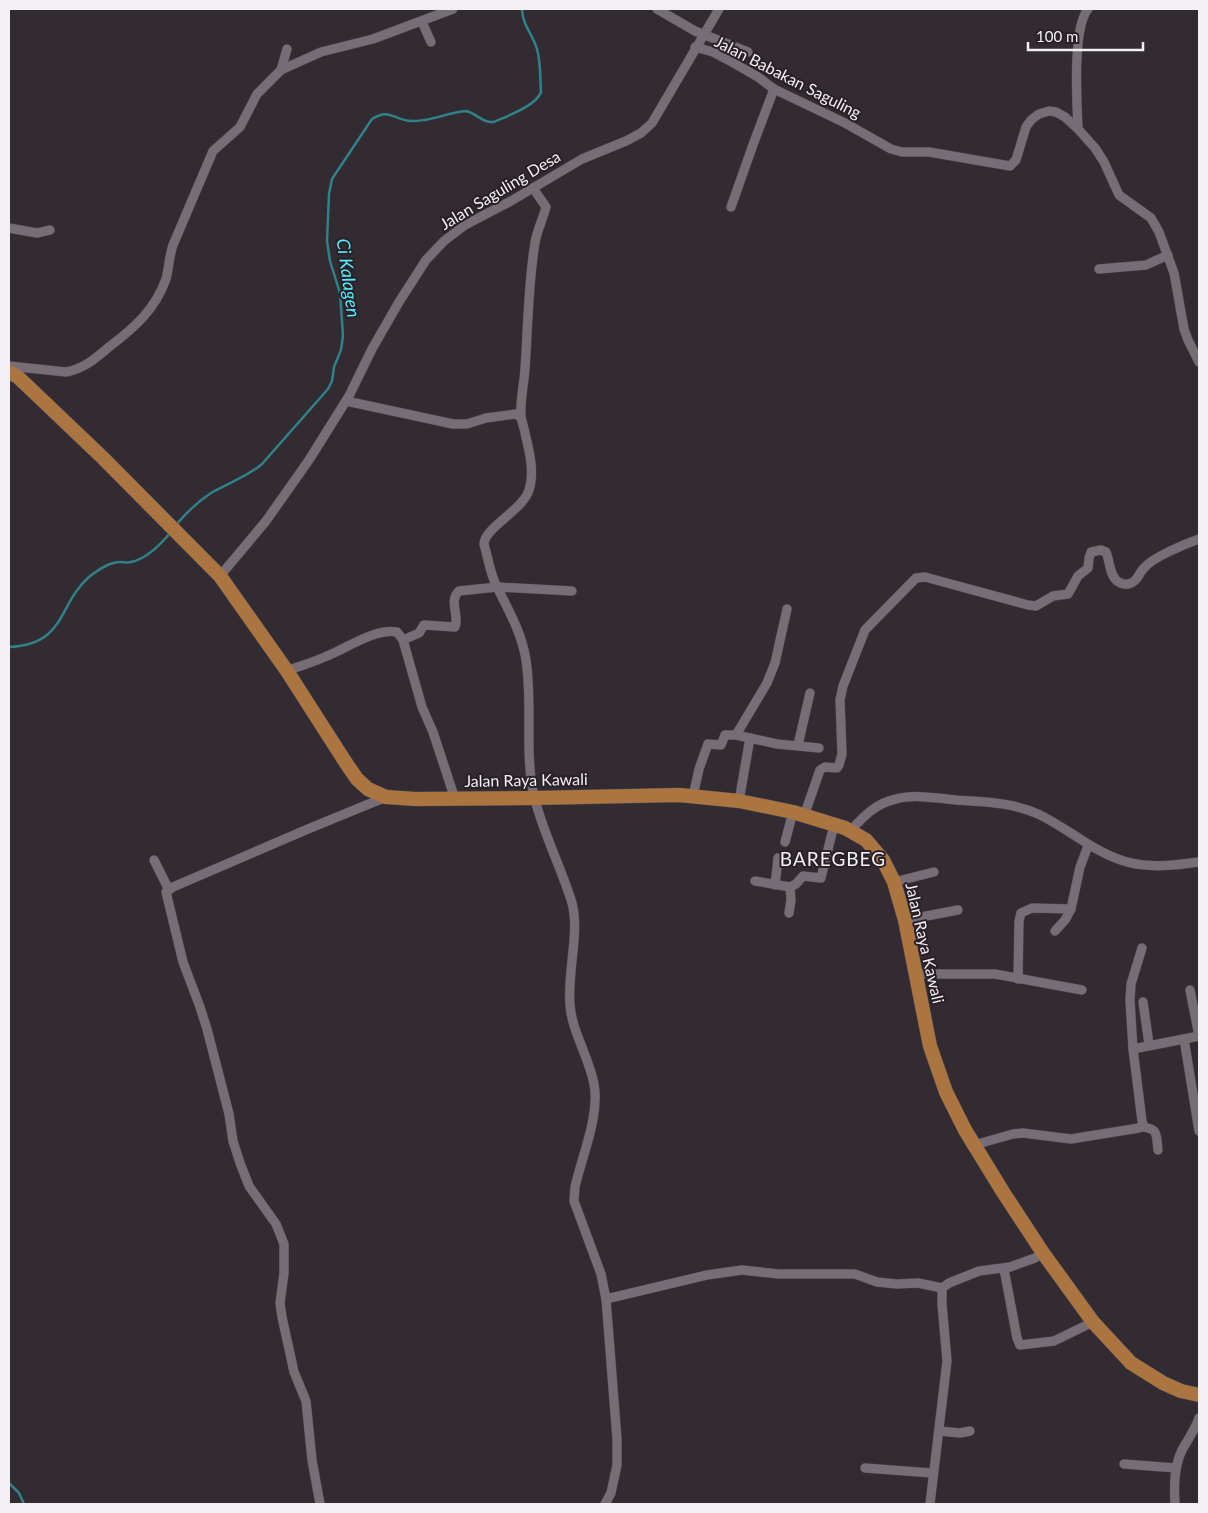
<svg xmlns="http://www.w3.org/2000/svg" width="1208" height="1513" font-family="Lato,sans-serif">
<style>
.lines{fill:none;stroke-linecap:round;stroke-linejoin:round}
.stream{stroke:#318189;stroke-width:2.5}
.minor-casing{stroke:#4e484e;stroke-width:10}
.highway-casing{stroke:#4e484e;stroke-width:15}
.minor{stroke:#766e76;stroke-width:9}
.highway{stroke:#aa7540;stroke-width:14}
.labels{text-anchor:middle;stroke-width:4;stroke-linejoin:round;paint-order:stroke}
.street-label{font-size:16px;fill:#f4eff4;stroke:#282128}
.water-label{font-size:18px;font-style:italic;fill:#56eefd;stroke:#282128}
.quarter-label{font-size:19px;letter-spacing:1px;fill:#f4eff4;stroke:#282128}
</style>
<rect width="100%" height="100%" fill="#322b32"/>
<g class="lines">
<g class="stream">
<path d="M176,525C186,513 197,502 211,493C228,483 247,477 262,464L328,389L332,381L334,367L341,350L343,336L340,293L330,261L327,241L329,194L332,179L372,119C391,107 393,121 412,121C431,122 448,112 466,111C478,114 482,123 494,122C507,116 536,106 541,92C540,78 541,63 537,49C533,35 522,24 522,9"/>
<path d="M9,647C67,644 57,605 89,577C98,570 109,562 120,562C124,562 128,563 131,562C147,559 161,544 171,532"/>
<polyline points="9,1483 19,1493 24,1504"/>
</g>
<g class="minor-casing">
<g id="minor">
<polyline points="657,9 695,31 748,52"/>
<polyline points="422,22 431,42"/>
<polyline points="695,47 713,52 732,62 758,77 774,89 845,123 891,149 902,152 929,152 1010,166 1016,160 1026,127 1031,120 1039,114 1049,111 1056,112 1065,117 1078,129 1095,148 1104,162 1119,195 1151,218 1159,232 1174,273 1184,329 1188,340 1199,362"/>
<polyline points="281,70 287,49"/>
<path d="M1078,129C1077,103 1072,29 1088,9"/>
<path d="M533,188L546,207C543,219 537,230 535,243C528,285 528,327 525,369C524,384 520,400 521,415C521,420 524,427 525,433C529,450 535,472 529,490C523,510 484,528 484,544C488,558 490,574 497,587C509,611 522,634 526,660C533,706 524,751 534,796C543,833 561,867 572,903C580,932 567,973 570,1005C572,1032 589,1057 594,1084C600,1115 582,1156 575,1187L574,1201L601,1274L606,1299L617,1439V1465L611,1493L605,1504"/>
<polyline points="731,207 754,142 774,89"/>
<polyline points="9,228 37,233 50,230"/>
<polyline points="1099,269 1146,265 1168,255"/>
<path d="M9,366L66,372C84,369 96,358 109,347C134,328 155,310 166,279C169,268 169,256 173,245L213,151L240,127L257,94L281,70L321,52L373,39L453,9"/>
<polyline points="346,401 453,424 467,424 486,418 516,414 520,417"/>
<polyline points="220,576 266,521 309,460 349,396 372,349 399,302 426,260 444,241 465,225 511,201 582,159 626,141 641,133 652,123 719,9"/>
<path d="M403,640L419,633L424,625L455,627C460,616 448,601 459,591L497,587L572,591"/>
<path d="M287,671C300,666 314,662 327,656C347,648 375,628 397,632L403,640L422,707L433,732L455,799"/>
<polyline points="736,735 767,683 775,663 787,609"/>
<polyline points="798,745 810,693"/>
<polyline points="693,796 699,769 708,744 721,745 725,735 736,735 777,744 819,748"/>
<polyline points="739,801 750,738"/>
<path d="M804,816L820,770L825,767L837,768L839,765L842,754L840,700L843,686L865,630L916,578L925,577L1028,605L1036,606L1053,596L1068,594L1078,576L1088,568L1089,558L1091,552L1101,550L1106,552C1110,561 1109,574 1117,581C1120,583 1124,585 1128,584C1138,582 1138,574 1144,568C1153,557 1185,544 1199,539"/>
<path d="M850,831C863,817 876,803 896,799C915,794 936,798 956,800C984,802 1012,802 1038,814C1070,829 1096,855 1131,863C1154,868 1177,865 1199,862"/>
<polyline points="785,842 793,812"/>
<polyline points="154,860 169,890"/>
<polyline points="755,881 790,887 796,884 803,876 821,878 834,825"/>
<polyline points="894,882 934,872"/>
<polyline points="775,885 778,858"/>
<polyline points="789,913 791,900 790,887"/>
<polyline points="905,920 958,910"/>
<polyline points="1055,931 1065,920 1071,909 1080,867 1088,846"/>
<polyline points="916,974 995,974 1082,990"/>
<polyline points="1018,979 1019,921 1021,913 1032,908 1071,909"/>
<polyline points="1190,990 1199,1036"/>
<polyline points="1143,1002 1149,1044"/>
<polyline points="1184,1039 1199,1131"/>
<polyline points="1133,1049 1130,1000 1131,984 1142,948"/>
<path d="M1141,1127C1159,1128 1156,1135 1158,1150"/>
<polyline points="974,1145 1013,1134 1023,1133 1071,1139 1139,1128 1143,1124 1142,1121 1133,1049 1199,1036"/>
<polyline points="1004,1269 1017,1338 1020,1345 1054,1341 1093,1322"/>
<polyline points="606,1299 707,1275 742,1270 779,1274 855,1274 877,1282 897,1284 918,1283 942,1288"/>
<polyline points="939,1431 960,1433 970,1431"/>
<polyline points="1124,1464 1176,1468"/>
<polyline points="865,1468 932,1473"/>
<polyline points="320,1504 312,1460 306,1401 294,1372 282,1317 280,1303 284,1273 284,1244 276,1224 249,1186 240,1163 233,1141 229,1114 207,1029 200,1007 183,962 166,892 173,887 308,829 386,797"/>
<polyline points="930,1504 947,1361 942,1304 942,1288 949,1283 979,1271 1010,1267 1035,1258 1043,1253"/>
<path d="M1175,1504C1174,1486 1174,1467 1182,1450C1188,1439 1195,1430 1199,1418"/>
</g>
</g>
<g class="highway-casing">
<polyline id="highway" points="9,372 18,377 103,458 220,576 287,671 346,763 357,779 368,789 386,797 415,799 534,798 679,795 739,801 793,812 845,828 866,840 883,860 894,882 905,920 930,1046 946,1092 965,1130 1003,1192 1043,1253 1093,1322 1131,1363 1163,1383 1181,1391 1199,1395"/>
</g>
<use href="#minor" class="minor"/>
<use href="#highway" class="highway"/>
</g>
<g class="labels">
<g class="street-label">
<text transform="translate(788 77) rotate(27)" y="6">Jalan Babakan Saguling</text>
<text transform="translate(500 190) rotate(-31)" y="6">Jalan Saguling Desa</text>
<text transform="translate(526 780) rotate(-1)" y="6">Jalan Raya Kawali</text>
<text transform="translate(925 943) rotate(77)" y="6">Jalan Raya Kawali</text>
</g>
<g class="water-label">
<text transform="translate(348 278) rotate(82)" y="6">Ci Kalagen</text>
</g>
<g class="quarter-label">
<text x="833" y="866">BAREGBEG</text>
</g>
</g>
<rect width="1208" height="1513" fill="none" stroke="#f4eff4" stroke-width="20"/>
<path d="M1028 42v8h115v-8" fill="none" stroke="#f4eff4" stroke-width="2.5"/>
<text x="1036" y="42" font-size="15" fill="#f4eff4" stroke="#282128" stroke-width="4" paint-order="stroke">100 m</text>
</svg>
